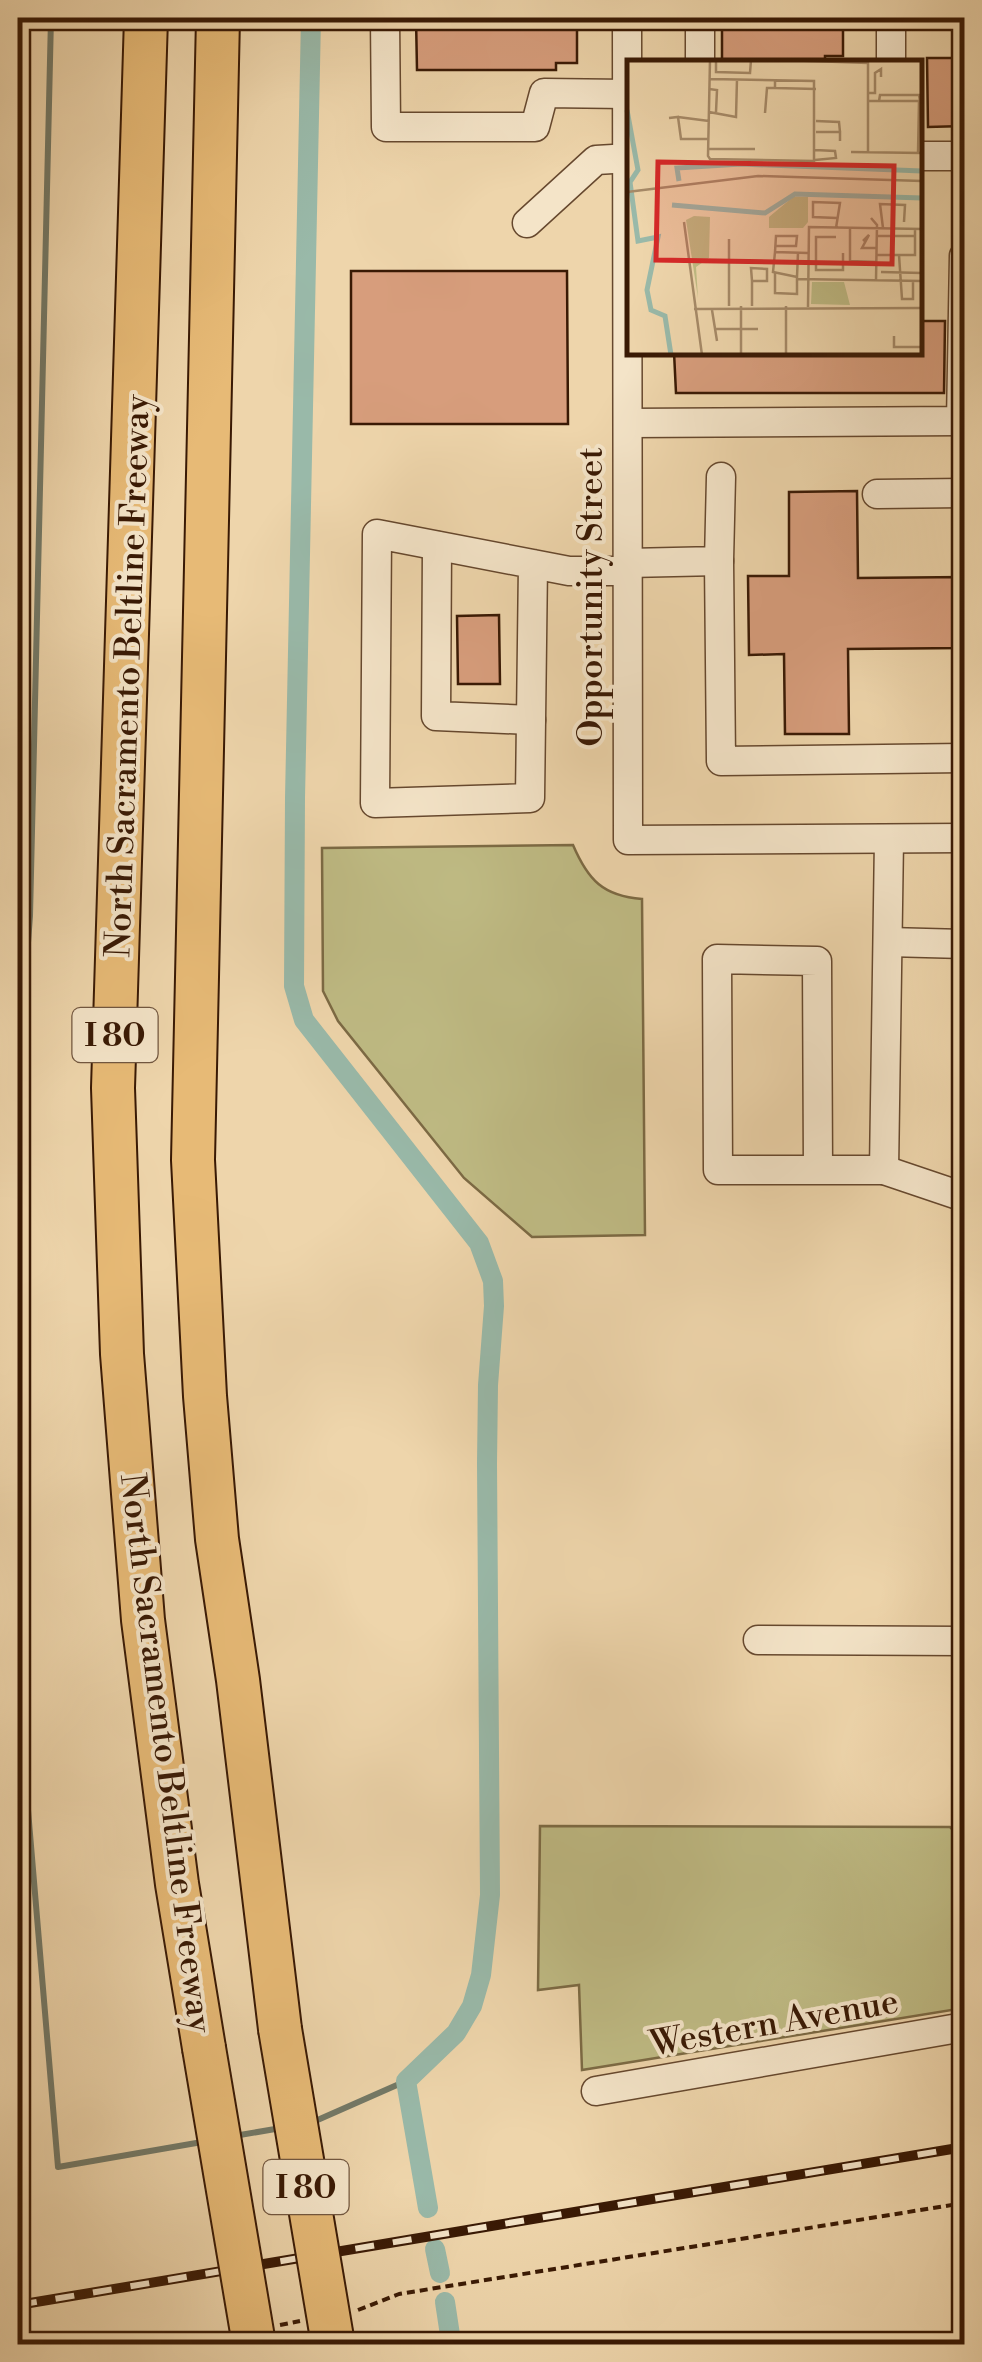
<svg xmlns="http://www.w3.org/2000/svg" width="982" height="2362" font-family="'Libre Bodoni',serif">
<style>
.green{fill:#bfbb84;stroke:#7c6a44;stroke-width:2.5}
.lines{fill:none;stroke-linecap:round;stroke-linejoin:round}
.stream{stroke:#737967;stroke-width:6}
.canal{stroke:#99b9a9;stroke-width:20}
.building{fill:#d79d7c;stroke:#391904;stroke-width:2.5}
.minor-casing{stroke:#66482e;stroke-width:31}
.highway-casing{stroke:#391904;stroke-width:46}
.path{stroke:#391904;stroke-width:4;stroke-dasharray:8 5;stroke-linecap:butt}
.minor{stroke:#f4e4c8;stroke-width:28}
.highway{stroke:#e7ba76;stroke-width:42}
.rail-casing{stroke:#391904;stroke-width:10}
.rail{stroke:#f4e4c8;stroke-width:6;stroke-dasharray:19;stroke-linecap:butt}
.highway-bridge-casing{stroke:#391904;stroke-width:46;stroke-linecap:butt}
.highway-bridge{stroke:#e7ba76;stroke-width:42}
.labels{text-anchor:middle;stroke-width:8;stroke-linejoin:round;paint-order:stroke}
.shield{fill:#f4e4c8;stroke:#71563f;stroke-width:2.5}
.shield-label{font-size:32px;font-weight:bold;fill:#391904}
.street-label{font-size:35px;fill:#391904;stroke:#f4e4c8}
.inset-river{fill:none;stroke:#99b9a9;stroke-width:5}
.inset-road{fill:none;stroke:#a68a68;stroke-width:2.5}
.view{fill:#d62828;fill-opacity:0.15;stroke:#d62828;stroke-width:5}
.inset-edge{fill:none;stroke:#391904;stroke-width:5}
</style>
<rect width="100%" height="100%" fill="#eed5ab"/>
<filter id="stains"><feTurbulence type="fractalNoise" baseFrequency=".002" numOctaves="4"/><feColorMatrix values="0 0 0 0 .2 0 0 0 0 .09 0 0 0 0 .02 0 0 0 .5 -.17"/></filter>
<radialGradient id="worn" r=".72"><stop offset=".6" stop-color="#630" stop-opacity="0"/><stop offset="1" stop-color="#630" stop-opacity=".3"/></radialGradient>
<g class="green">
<path d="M573,845C588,880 603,896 642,899L645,1235L532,1237L464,1178L338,1021L323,991L322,848Z"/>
<polygon points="540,1826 950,1827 964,1841 964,2008 582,2070 579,1985 538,1990"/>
</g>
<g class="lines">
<g class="stream">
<polyline points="18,1076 30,916 51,18"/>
<polyline points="18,1691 58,2167 202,2142"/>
<polyline points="313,2122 406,2081"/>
<polyline points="234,2136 281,2128"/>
</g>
<g class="canal">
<polyline points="311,18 295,798 294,986 304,1020 479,1243 493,1281 494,1306 488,1385 487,1463 490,1895 481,1975 472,2006 456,2033 406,2081 428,2208"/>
<polyline points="435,2249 440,2273"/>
<polyline points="445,2302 450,2335"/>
<polyline points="754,2344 753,2341 774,2344"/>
</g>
</g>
<g class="building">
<polygon points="416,18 577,18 577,63 556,63 556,70 417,70"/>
<polygon points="843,18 843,56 825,56 825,62 722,62 722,19"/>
<polygon points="927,58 964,58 964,126 928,127"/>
<polygon points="351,271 567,271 568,424 351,424"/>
<polygon points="920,321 945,321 944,393 676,393 674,352 920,352"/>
<polygon points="857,491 858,578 964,577 964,648 848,649 849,734 785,734 784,654 749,655 748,576 789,576 789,492"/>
<polygon points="499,615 500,684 458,684 457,616"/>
</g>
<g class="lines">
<g class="minor-casing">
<g id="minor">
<polyline points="385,18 386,127 535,127 544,93 627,94"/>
<polyline points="627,18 628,840 964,838"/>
<polyline points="700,18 700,62"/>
<polyline points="891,18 891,62"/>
<polyline points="920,156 964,156"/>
<polyline points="527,223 596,160 630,158"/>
<polyline points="628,423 961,421 964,256"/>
<polyline points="877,494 964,493"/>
<polyline points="437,546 436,716 531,720"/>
<polyline points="719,561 721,761 964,758"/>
<polyline points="628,563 719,561 721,477"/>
<polyline points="533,564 530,798 375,803 377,534 569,571 628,571"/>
<polyline points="888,942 964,944"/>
<polyline points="818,1170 817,961 717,959 718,1170 884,1170 889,839"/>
<polyline points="884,1170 964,1197"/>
<polyline points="758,1640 964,1641"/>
<polyline points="596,2091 964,2027"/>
</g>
</g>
<g class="highway-casing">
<g id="highway">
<polyline points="146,18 113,1088 122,1354 143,1620 177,1884 204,2048"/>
<polyline points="218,18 193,1160 205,1396 217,1539 238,1680 280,2029"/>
</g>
</g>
<g class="path">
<polyline points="358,2310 399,2294 964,2203"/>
<polyline points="280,2325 300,2321"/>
<polyline points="172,2344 221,2336"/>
</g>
<use href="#minor" class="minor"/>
<use href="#highway" class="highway"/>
<g class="rail-casing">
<polyline id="rail" points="18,2305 964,2147"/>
</g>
<use href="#rail" class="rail"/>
<g class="highway-bridge-casing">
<g id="highway-bridge">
<polyline points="280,2029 333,2344"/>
<polyline points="204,2048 254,2344"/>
</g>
</g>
<use href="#highway-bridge" class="highway-bridge"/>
</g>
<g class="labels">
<g class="shield">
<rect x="72.5" y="1008" width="85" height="54" rx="8"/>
<rect x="263.5" y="2160" width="85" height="54" rx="8"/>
</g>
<g class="shield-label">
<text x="115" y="1046">I 80</text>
<text x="306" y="2198">I 80</text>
</g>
<g class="street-label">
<text transform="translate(590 597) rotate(-90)" y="12">Opportunity Street</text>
<text transform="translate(127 676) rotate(-88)" y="12">North Sacramento Beltline Freeway</text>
<text transform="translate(167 1753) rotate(83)" y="12">North Sacramento Beltline Freeway</text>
<text transform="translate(774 2022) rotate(-10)" y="12">Western Avenue</text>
</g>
</g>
<g transform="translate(627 60)">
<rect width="295" height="295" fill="#eed5ab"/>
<path d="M166,137H181V162L176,168H142V157ZM67,156L83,157L82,198L69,207L71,238L59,160ZM185,222H217L223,245L184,244Z" fill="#bfbb84"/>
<path class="inset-river" d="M0,50L11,110L3,122L11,181L31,177L20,230L24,250L38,256L44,295M52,121L50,108L114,104L295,111M45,145L138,153L168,134L295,138"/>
<path class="inset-road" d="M89,0V12L123,13L124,0M155,0L241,3M83,19L187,21V101L83,99L81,96L83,0M148,28L189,29M82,29L90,30L89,52M241,33H248V13L254,9V17M241,41H295M252,41L253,35H292L293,41M82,52L109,57L110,19M138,53L140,28H148V20M51,57L82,61M42,58L51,57L54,79H82M189,61L212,62L213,72M189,72H213V81M82,89H128M224,92L295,93M241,93V0M291,93L292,41M188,100L209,98L208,91L188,90M0,132L131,116L295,121M244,158L250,165L249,220M57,162L75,295M209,168L213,143L186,142V157L210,158M223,168V201L250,202M256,168L253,144L278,145L277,162M250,176H288M209,177H189V210H216V193M102,179V246M236,181L242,175L235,188H250M148,186H169L170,176H149L148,192L181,193M148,192L146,212L170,217L171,193M250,195H288V169M272,195L275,239H286V221M148,212V233L170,234V217M254,212L295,213M170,219L295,221M114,246V295M125,246V221H140V209L124,208L125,221M181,247L182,167L295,169M67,249L295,248M85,250L90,281M88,269H131M267,276V287H295M75,294L132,295M159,295V246"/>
<path class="view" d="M31,102L267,106L265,204L29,200Z"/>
<rect width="295" height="295" class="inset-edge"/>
</g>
<rect width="982" height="2362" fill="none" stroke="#eed5ab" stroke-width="60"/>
<rect x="20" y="20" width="942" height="2322" fill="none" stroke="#391904" stroke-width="5"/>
<rect x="30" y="30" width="922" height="2302" fill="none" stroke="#391904" stroke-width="2.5"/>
<rect width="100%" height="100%" filter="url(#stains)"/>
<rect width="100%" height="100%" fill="url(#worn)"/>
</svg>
